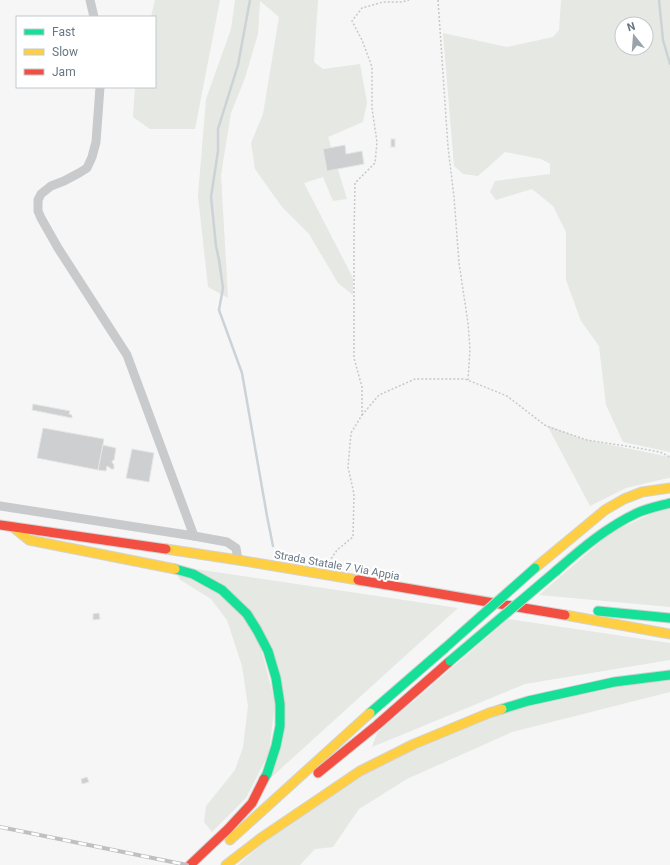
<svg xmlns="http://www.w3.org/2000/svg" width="670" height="865" font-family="Roboto,sans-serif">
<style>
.green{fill:#e5e8e3;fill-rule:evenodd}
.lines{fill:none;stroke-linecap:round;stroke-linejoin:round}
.stream{stroke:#ccd3d6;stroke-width:2.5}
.building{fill:#cdcfd0;stroke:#e6e6e6}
.fast-casing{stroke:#d2d3d3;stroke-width:11}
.slow-casing{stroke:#d2d3d3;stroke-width:11}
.jam-casing{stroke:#d2d3d3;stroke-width:11}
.path{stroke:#c6c8c9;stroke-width:1.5;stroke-dasharray:2 2;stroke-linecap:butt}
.street{stroke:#c9cacb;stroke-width:9}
.fast{stroke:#16e098;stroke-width:9}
.slow{stroke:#ffcf43;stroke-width:9}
.jam{stroke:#f24e42;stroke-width:9}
.rail-casing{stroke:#bfc0c2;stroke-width:4}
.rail{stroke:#fff;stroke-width:2.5;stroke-dasharray:8;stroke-linecap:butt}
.fast-bridge-casing{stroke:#d2d3d3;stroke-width:11;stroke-linecap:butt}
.fast-bridge{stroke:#16e098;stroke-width:9}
.labels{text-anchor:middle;stroke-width:4;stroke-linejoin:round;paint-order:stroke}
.street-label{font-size:11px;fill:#687784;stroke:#fff}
</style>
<rect width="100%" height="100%" fill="#f6f6f6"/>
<g class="green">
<polygon points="155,0 220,0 195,129 150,129 133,117 135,87 155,87 155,17 151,17"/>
<polygon points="235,0 318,0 314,62 323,69 360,64 367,102 363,122 328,137 347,199 333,201 323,177 304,183 353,278 353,295 338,283 309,234 282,207 255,169 251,143 263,114 279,17 260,1 258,34 245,78 231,113 221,175 228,298 208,287 198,196 206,99 231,29"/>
<path d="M561,0H670V452L623,442L606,405L599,346L581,321L566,280V232L553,206L532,189L496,200L490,192L495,181L550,174V164L541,159L505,152L478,176L463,174L454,166L443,33L507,47L553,37L559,30ZM622,24H646V48H622Z"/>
<polygon points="547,425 582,439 670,457 670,478 668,478 626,488 590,506"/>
<polygon points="670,505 670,607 539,595 612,532"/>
<polygon points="176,569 222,591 257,633 275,702 269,753 246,798 212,832 204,822 206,806 235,770 243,747 248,706 242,666 227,620 211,599 179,579"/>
<polygon points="195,569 458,608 265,783 280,718 270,647"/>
<polygon points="508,619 670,643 670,660 525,684 372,747 377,733"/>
<polygon points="670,676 670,692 512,732 407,779 359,809 333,847 315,849 300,865 238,865 266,840 395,752 525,702"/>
</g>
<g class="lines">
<g class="stream">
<polyline points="250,0 238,65 218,129 218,151 211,197 216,246 219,260 223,288 219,310 242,373 267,516 273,546"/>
<polyline points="659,0 663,40 670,64"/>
</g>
</g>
<g class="building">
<rect x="391" y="139" width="4" height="8"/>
<polygon points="345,145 346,154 362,151 364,164 327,171 323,149"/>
<polygon points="33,404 70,411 69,414 72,415 72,418 32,410"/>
<polygon points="43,428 104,439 98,470 37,458"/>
<polygon points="103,445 116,448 114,460 112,461 112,462 114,465 114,469 111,469 109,467 107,466 106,471 98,470"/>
<polygon points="132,449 154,453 149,482 126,478"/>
<polygon points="99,613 100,619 93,620 93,614"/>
<polygon points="87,777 89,782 82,784 81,779"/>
</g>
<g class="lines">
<g class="fast-casing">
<g id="fast">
<polyline points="175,569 193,574 222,590 247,614 257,630 268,651 276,678 280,704 280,726 276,746 267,774 264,779"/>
<path d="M556,571C581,549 607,527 637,513C648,508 659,506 670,503"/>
<polyline points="598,611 670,618"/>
<polyline points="502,709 528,701 614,682 670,675"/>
<polyline points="370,713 445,648"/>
</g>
</g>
<g class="slow-casing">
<g id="slow">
<polyline points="13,527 29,540 175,569"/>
<polyline points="166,549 238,560 358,580"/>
<polyline points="535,568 605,510 624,499 642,492 670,488"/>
<polyline points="565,615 670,634"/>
<polyline points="230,840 370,713"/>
<polyline points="226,865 261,838 360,771 414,744 489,713 502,709"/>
</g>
</g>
<g class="jam-casing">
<g id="jam">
<polyline points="0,525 166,549"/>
<polyline points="358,580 565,615"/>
<polyline points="318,773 377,725 450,661"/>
<polyline points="190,865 228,829 252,803 264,779"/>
</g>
</g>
<g class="path">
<polyline points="438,0 448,147 454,197 459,263 468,323 470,349 468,380"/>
<polyline points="362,415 379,395 415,379 465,379 507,396 546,426 587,440 632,447 660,452 670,457"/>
<polyline points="329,562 337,550 353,537 354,494 348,467 351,433 362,415 362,387 354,358 354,235 355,183 375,163 377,142 372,108 372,67 362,40 352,21 362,8 383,2 402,2 409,0"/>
</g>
<g class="street">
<polyline points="90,0 94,17"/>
<polyline points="100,87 96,142 92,157 87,168 79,173 64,181 51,186 41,194 38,200 38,211 41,218 58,248 127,355 194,536 227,542 236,548 238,560"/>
<polyline points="0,506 194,536"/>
</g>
<use href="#fast" class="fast"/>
<use href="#slow" class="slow"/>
<use href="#jam" class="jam"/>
<g class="rail-casing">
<polyline id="rail" points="0,827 187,865"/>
</g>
<use href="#rail" class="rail"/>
<g class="fast-bridge-casing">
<g id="fast-bridge">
<polyline points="445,648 535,568"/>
<polyline points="450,661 556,571"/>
</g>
</g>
<use href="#fast-bridge" class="fast-bridge"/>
</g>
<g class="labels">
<g class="street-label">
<text transform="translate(337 565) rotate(10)" y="4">Strada Statale 7 Via Appia</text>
</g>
</g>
<rect x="16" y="16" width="140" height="72" fill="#ffffff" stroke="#c3c9ce"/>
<rect x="24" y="29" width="20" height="6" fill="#16e098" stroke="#c3c9ce"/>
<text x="52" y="36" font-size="12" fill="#687784">Fast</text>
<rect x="24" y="49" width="20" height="6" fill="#ffcf43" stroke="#c3c9ce"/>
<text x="52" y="56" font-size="12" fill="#687784">Slow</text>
<rect x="24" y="69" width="20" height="6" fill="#f24e42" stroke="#c3c9ce"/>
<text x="52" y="76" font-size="12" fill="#687784">Jam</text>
<g transform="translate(634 36) rotate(343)"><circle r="19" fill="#ffffff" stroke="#c3c9ce"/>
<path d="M0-3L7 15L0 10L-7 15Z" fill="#9aa3ac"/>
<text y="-6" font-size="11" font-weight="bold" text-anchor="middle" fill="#687784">N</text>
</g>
</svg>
